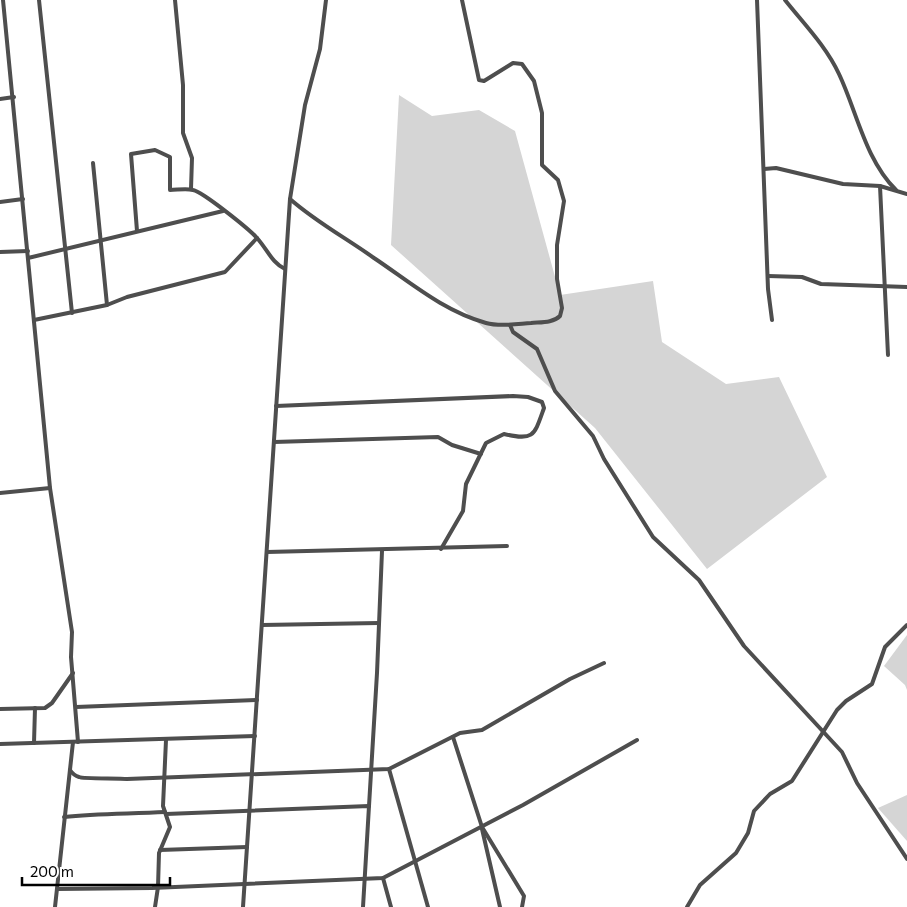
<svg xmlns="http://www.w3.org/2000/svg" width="907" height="907" font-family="Commissioner,sans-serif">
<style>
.green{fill:#d5d5d5}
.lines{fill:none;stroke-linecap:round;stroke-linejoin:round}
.minor{stroke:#4e4e4e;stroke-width:4}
</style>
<rect width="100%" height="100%" fill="#fff"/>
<g class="green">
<polygon points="399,95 432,116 479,110 515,131 560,295 653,281 662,342 726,384 779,377 827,477 707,569 595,428 391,245"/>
<polygon points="907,635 907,690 905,685 884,666"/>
<polygon points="907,795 907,841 878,808"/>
</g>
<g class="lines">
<g class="minor">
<polyline points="3,0 50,488 72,632 71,657 78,742"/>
<polyline points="39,0 72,313"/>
<polyline points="175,0 183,85 183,133 192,158 191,189"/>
<polyline points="757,0 768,289 772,320"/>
<path d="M785,0C804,24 826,46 839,74C857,112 865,159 896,190"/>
<polyline points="0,99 14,97"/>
<polyline points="93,163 107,305"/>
<polyline points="764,169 776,168 843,184 880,186 907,194"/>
<polyline points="880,186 888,355"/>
<path d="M290,199C316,222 346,238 374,258C410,282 443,311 486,323C500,327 517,324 531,323C541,322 553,323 560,316L562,308L557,279V245L564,201L558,180L542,165V113L534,81L522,64L513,63L484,81L479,80L462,0"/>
<polyline points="0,202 23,199"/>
<path d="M137,231L131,154L155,150L170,157V190C177,190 186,188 193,190C203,192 249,229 257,238C267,249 272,263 285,269"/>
<polyline points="0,252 28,251"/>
<polyline points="28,258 223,211"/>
<polyline points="768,276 802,277 821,284 907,287"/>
<polyline points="34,320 107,305 127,297 225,272 257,238"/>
<polyline points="510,325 513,332 537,349 555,391 593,436 604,459 653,537 699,580 744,646 842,752 857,783 907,859"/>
<path d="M276,406L513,396L528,397L542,402L544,408C534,436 534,441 504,434L486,443L466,484L463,511L441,549"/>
<polyline points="274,442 438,437 452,445 481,454"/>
<polyline points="0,493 50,488"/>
<polyline points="267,552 507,546"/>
<polyline points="262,625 379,623"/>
<polyline points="76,707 257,700"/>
<polyline points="0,709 45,708 52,703 73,673"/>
<polyline points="453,737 482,827 524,896 522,907"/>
<polyline points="34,743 35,708"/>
<polyline points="0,744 255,736"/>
<polyline points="389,769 428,907"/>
<path d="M70,770C72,773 75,776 79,777C83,779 119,778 127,779L389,769L460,733L482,730L570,679L604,663"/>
<polyline points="369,806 377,673 382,551"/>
<polyline points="166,814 369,806 363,907"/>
<path d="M64,817C97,813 131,814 165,812"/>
<polyline points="482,829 500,907"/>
<polyline points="160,850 247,847"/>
<polyline points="383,878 391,907"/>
<polyline points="57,889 152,888 383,878 523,805 637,740"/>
<polyline points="55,907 73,742"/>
<polyline points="155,907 158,887 159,853 170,827 163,806 166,740"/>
<polyline points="243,907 290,199 305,105 320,49 326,0"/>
<polyline points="687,907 700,885 736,853 748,833 754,811 770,794 792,781 837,710 846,701 872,684 885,647 907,625"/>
</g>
</g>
<path d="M22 877v8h148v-8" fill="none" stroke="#000000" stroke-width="2.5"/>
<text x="30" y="877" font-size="15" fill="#000000" stroke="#ffffff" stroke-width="4" paint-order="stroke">200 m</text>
</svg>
